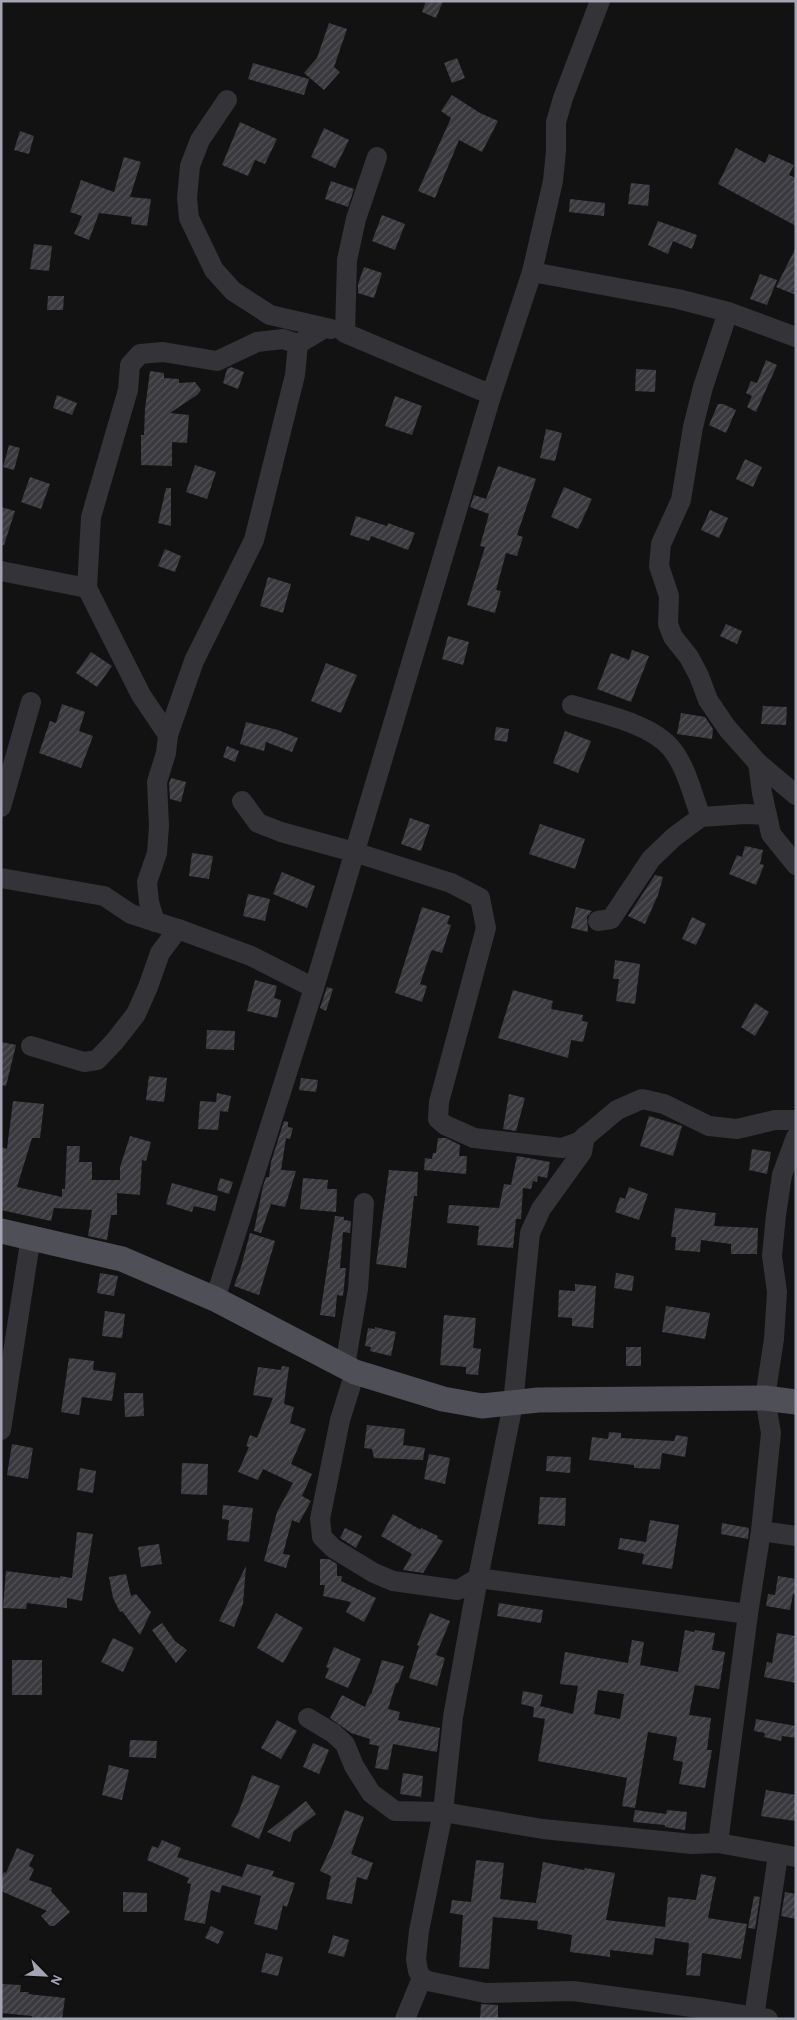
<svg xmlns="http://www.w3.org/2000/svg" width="797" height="2020" font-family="'Alegreya Sans',sans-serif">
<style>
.building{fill:url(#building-hatch);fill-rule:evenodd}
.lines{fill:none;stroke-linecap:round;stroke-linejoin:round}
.minor{stroke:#333338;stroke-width:20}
.major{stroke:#4f4f57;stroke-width:25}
</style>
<defs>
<pattern id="building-hatch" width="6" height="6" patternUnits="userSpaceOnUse" patternTransform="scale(1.25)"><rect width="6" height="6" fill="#39393e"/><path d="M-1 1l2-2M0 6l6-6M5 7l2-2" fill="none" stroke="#525358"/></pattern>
</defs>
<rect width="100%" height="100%" fill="#121213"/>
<g class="building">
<polygon points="426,1 443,1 436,18 422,12"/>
<polygon points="329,23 347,29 334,67 340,72 324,90 304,73 317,58"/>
<polygon points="457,58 465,78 452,83 444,63"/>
<polygon points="253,63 309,79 304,95 248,79"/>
<polygon points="452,95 480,113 498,121 482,152 459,140 435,198 418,191 451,118 441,111"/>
<polygon points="240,122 277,139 265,164 255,160 248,176 222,165"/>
<polygon points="324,128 349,140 335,168 311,157"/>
<polygon points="20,131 34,136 29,154 14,150"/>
<polygon points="736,148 765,163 769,154 794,165 789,175 796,178 796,226 718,184"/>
<polygon points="124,157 141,162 130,197 151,199 147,226 131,224 132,217 99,213 89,240 74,234 82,216 70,212 81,180 114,192"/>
<polygon points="331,181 354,189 348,207 325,199"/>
<polygon points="631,183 650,185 648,206 628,204"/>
<polygon points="570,199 605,203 604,216 569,212"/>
<polygon points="382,215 405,224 395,250 372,241"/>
<polygon points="658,221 697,235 692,249 673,241 668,254 648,245"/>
<polygon points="34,244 52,246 49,271 30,269"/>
<polygon points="796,247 796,295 776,287"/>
<polygon points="364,267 382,273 374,298 358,293 358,284"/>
<polygon points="760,274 777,280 767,305 750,299"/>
<polygon points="48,296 64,296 63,310 47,310"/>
<polygon points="766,360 777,365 756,412 747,407 752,396 746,393 751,381 757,383"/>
<polygon points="231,367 244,372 238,389 223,383 227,369"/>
<polygon points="636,369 656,370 655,392 635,391"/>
<polygon points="150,371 164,373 164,378 179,379 179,383 195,382 201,390 197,395 170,413 189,415 187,443 172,442 172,466 141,465 141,435 144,435 145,409"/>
<polygon points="57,395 77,403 72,415 53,408"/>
<polygon points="395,396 422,406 412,435 385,426"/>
<polygon points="718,404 723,404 736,410 726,433 709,425"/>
<polygon points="546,429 562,433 555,461 540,458"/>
<polygon points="9,445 20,448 14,470 3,467"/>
<polygon points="745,459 762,467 753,487 736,479"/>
<polygon points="195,465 216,472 207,499 186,492"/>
<polygon points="498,466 536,479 517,535 523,537 517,556 506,553 496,590 501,591 495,613 467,605 485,547 480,546 489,514 470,507 474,495 486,499"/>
<polygon points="30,477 50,484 41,509 21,502"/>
<polygon points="564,487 592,499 578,529 551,517"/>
<polygon points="166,488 171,488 171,526 158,523"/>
<polygon points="1,507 15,511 4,545 1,545"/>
<polygon points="710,510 728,518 719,538 701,530"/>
<polygon points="356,516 387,526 388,523 415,533 408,550 371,536 369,541 350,535"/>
<polygon points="165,549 181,556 175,572 158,566"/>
<polygon points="268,577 291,584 283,613 260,606"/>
<polygon points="726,624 742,631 737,644 720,636"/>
<polygon points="448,636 469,642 463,665 442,659"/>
<polygon points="632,650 649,656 631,702 597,689 611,653 629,660"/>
<polygon points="91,652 112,666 97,687 76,673"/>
<polygon points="326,663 357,675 341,713 311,701"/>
<polygon points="62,704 85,712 79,731 93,736 81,768 39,753 50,721 56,723"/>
<polygon points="763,706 787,707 786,725 761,724"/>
<polygon points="681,713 705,717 713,729 712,739 677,734"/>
<polygon points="246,722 278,730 298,738 292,752 266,742 264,751 240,744"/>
<polygon points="496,727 509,729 507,742 494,740"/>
<polygon points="565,731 591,741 578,773 553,763"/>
<polygon points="227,746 239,751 235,762 223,757"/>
<polygon points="171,778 186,782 181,802 170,799 169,784"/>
<polygon points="410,818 430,825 421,851 401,844"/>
<polygon points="540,824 585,839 575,869 529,854"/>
<polygon points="745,846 763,850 760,864 764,865 756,885 729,874 737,855 742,857"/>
<polygon points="192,853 213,856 209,879 189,876"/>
<polygon points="282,872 315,886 307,908 273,894"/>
<polygon points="655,875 663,877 658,895 645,924 628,916"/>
<polygon points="248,894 270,899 265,921 243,916"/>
<polygon points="422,907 450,916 447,924 451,925 442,953 432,950 430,954 420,984 427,986 422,1002 395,993"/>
<polygon points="576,907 592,911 587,917 588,932 571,928"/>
<polygon points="692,917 706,924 696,945 682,939"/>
<polygon points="615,960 640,964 635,1004 616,1001 619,979 613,979"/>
<polygon points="255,980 277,986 274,998 281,1000 277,1018 247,1011"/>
<polygon points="327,987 333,989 326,1011 320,1008"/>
<polygon points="513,990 553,1001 551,1009 583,1015 582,1021 588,1022 583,1042 571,1040 568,1058 498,1038"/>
<polygon points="755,1003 769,1012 755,1036 741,1027"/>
<polygon points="207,1030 235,1031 234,1050 206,1049"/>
<polygon points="1,1042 16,1045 6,1086 1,1085"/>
<polygon points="149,1076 167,1078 164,1102 146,1100"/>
<polygon points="301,1078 318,1080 316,1092 299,1090"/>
<polygon points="217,1093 231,1096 228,1112 220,1111 218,1130 198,1129 200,1101 216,1102"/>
<polygon points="509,1094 525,1098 516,1131 503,1129"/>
<polygon points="13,1101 44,1104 40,1138 32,1138 17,1187 62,1197 62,1189 65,1189 67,1146 80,1146 79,1162 92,1162 92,1180 120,1180 120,1167 130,1136 151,1142 146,1161 142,1160 140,1195 117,1193 117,1215 111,1215 107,1240 88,1236 92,1210 54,1208 51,1221 1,1210 1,1147 7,1149"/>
<polygon points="649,1116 682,1126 673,1156 640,1146"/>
<polygon points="284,1121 288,1122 288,1127 293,1128 290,1139 286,1138 281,1170 296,1171 285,1207 271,1204 261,1233 254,1231 263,1186 266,1177 269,1177 271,1162"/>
<polygon points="438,1138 446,1138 460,1145 459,1156 467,1156 466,1174 424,1170 425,1158 432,1159 433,1153 436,1153"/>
<polygon points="752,1149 771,1152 767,1174 749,1170"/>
<polygon points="517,1156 550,1162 547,1178 538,1176 537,1182 533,1181 531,1189 523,1188 521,1219 516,1219 513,1248 477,1245 479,1226 447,1223 449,1205 499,1208 504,1184 511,1185"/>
<polygon points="389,1170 418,1172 417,1196 414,1196 406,1268 376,1264"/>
<polygon points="220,1178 233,1182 229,1194 217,1190"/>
<polygon points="303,1178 328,1180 327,1189 337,1189 336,1212 300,1209"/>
<polygon points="172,1183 218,1196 215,1211 194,1206 192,1212 166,1204"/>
<polygon points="629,1187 648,1194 639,1220 615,1212 620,1197 625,1199"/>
<polygon points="675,1208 716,1213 714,1226 758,1228 757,1254 731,1254 731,1244 701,1240 700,1252 675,1250 676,1237 671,1237"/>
<polygon points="335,1216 344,1217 344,1220 351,1221 350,1233 343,1232 340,1268 346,1268 343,1296 337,1295 335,1317 320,1315"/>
<polygon points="250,1233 275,1241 259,1295 234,1286 241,1267"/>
<polygon points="100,1273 118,1276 114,1296 97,1293"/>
<polygon points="616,1273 634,1276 632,1291 614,1288"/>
<polygon points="575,1284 596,1286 593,1328 572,1326 572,1318 558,1317 559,1290 575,1291"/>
<polygon points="666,1306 710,1313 705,1339 662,1332"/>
<polygon points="105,1311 125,1314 122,1338 102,1336"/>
<polygon points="444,1315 476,1318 473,1348 481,1349 478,1375 466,1374 466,1367 440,1365"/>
<polygon points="375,1327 396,1332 391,1356 370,1351 371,1347 365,1346 368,1328 375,1329"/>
<rect x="626" y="1347" width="15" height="19"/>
<polygon points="69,1358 94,1361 93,1370 116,1373 112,1401 82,1397 79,1415 61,1412"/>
<polygon points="282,1366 289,1367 284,1404 294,1407 290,1423 306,1429 291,1464 312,1474 302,1496 311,1501 299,1523 292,1520 283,1554 290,1555 286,1568 264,1561 277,1512 293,1483 263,1469 258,1480 238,1472 249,1447 246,1446 250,1435 257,1438 273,1398 253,1395 258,1367 281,1370"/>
<polygon points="124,1393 143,1393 144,1416 125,1417"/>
<polygon points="367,1425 405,1429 403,1445 425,1448 423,1460 374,1458 372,1449 364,1448"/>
<polygon points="609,1432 621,1433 621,1438 674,1441 676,1435 688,1437 685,1457 662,1453 660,1469 634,1468 634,1465 589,1460 592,1437 608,1439"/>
<polygon points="12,1444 33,1448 28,1479 7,1475"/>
<polygon points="429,1454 450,1458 445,1484 424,1479"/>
<polygon points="547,1456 571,1457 570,1473 546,1471"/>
<polygon points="182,1463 208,1464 207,1495 181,1494"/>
<polygon points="80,1468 96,1471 93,1493 77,1490"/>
<polygon points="540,1497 566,1498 565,1526 538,1524"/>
<polygon points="223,1505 253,1508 249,1542 227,1540 229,1520 222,1519"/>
<polygon points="393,1514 421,1530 421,1528 438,1536 437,1538 443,1541 423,1573 403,1570 412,1554 381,1536"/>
<polygon points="650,1520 679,1525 672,1569 642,1564 644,1554 618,1549 620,1538 646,1542"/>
<polygon points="722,1523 749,1528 748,1539 721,1534"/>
<polygon points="345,1528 362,1536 356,1548 340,1538"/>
<polygon points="77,1532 93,1534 82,1601 67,1598 67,1608 27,1603 26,1609 3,1608 6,1571 60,1578 60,1576 72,1578"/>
<polygon points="159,1544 162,1564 141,1567 138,1547"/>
<polygon points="320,1559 329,1559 337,1564 337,1576 342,1576 341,1581 376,1598 364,1622 346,1612 351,1602 323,1596 325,1585 320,1585"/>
<polygon points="246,1566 243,1604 234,1627 219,1621"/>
<polygon points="126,1574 131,1596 136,1594 151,1612 140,1635 122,1611 120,1612 113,1598 109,1577"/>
<polygon points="778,1576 796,1579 796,1595 793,1594 790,1610 766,1606 768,1594 775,1595"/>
<polygon points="499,1603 543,1610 541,1623 497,1616"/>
<polygon points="276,1613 303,1628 283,1663 257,1648"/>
<polygon points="430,1613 450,1621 436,1655 445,1658 437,1686 409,1678 419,1646 417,1645"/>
<polygon points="162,1623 175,1641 187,1650 176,1663 152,1630"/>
<path d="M685,1630L694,1632L695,1630L715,1633L712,1650L725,1652L719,1689L695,1685L689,1715L711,1718L707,1750H712L705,1788L679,1784L683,1762L673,1760L677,1737L648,1732L635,1808L622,1806L627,1778L538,1761L545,1719L533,1717L534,1707L521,1704L523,1691L543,1695L540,1706L573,1714L578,1686L560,1684L565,1652L628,1663L632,1640L644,1642L640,1665L678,1672ZM598,1690L624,1694L620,1719L594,1714Z"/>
<polygon points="777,1633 796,1636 796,1683 764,1677 767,1662 772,1663"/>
<polygon points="113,1638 134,1648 123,1672 101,1662"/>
<polygon points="334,1647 361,1659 348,1688 325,1678 329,1668 326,1667"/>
<rect x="12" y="1660" width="30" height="35"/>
<polygon points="382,1660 404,1666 398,1683 396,1683 388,1709 400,1712 398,1720 440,1728 437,1752 393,1744 388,1770 375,1768 379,1746 369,1744 370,1739 351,1733 330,1718 342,1695 365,1707 370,1694 371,1695"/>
<polygon points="756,1719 796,1726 796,1738 782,1736 781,1741 764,1737 765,1733 754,1731"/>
<polygon points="277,1720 297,1731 281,1759 261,1748"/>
<polygon points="130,1740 157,1741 156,1758 129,1757"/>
<polygon points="313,1743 329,1750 319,1774 303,1767"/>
<polygon points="109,1765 129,1770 122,1800 102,1795"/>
<polygon points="403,1773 423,1776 421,1797 400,1794"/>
<polygon points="252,1775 280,1786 259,1839 231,1826 239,1811"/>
<polygon points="766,1790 796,1795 795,1821 761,1816"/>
<polygon points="306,1801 316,1814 294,1831 290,1842 267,1832"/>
<polygon points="345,1810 364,1817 351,1854 373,1863 367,1880 357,1877 352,1904 326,1899 331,1876 320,1871 333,1843"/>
<polygon points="635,1810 666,1814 667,1810 687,1812 685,1830 665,1827 665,1825 633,1822"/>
<polygon points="162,1840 181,1848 177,1857 242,1877 247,1864 274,1871 272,1876 295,1883 287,1907 283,1905 277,1930 254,1924 261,1896 222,1885 220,1893 211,1890 205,1924 184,1920 191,1884 187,1883 189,1878 147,1860 152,1846 158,1848"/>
<polygon points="17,1848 34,1855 29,1866 34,1869 29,1880 52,1888 51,1891 70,1912 54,1926 50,1926 41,1916 47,1911 1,1891 1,1879 4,1872 6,1873"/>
<polygon points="476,1860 504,1863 500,1899 536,1903 543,1862 584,1870 585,1868 615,1873 606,1920 665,1927 668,1897 696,1900 701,1874 716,1877 708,1918 747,1924 741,1959 702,1953 700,1976 686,1975 689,1943 655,1938 653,1955 610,1950 610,1957 570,1952 572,1935 537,1929 538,1921 493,1917 489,1969 459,1967 463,1915 450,1913 452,1900 471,1902"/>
<polygon points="123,1892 147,1893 147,1912 123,1912"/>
<polygon points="785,1892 796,1894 796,1919 781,1916"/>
<polygon points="754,1896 760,1897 755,1929 748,1928"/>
<polygon points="211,1926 224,1932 218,1944 205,1938"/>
<polygon points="333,1935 349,1940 344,1957 328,1953"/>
<polygon points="266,1953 283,1957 278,1976 261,1972"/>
<polygon points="1,1984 21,1985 20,1992 29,1992 28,1994 65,1998 62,2019 32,2019 32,2016 1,2013"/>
<polygon points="481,2004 498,2005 498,2019 480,2019"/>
</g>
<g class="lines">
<g class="minor">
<polyline points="227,100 200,140 190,166 187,198 189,218 214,270 233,291 270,315 331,329"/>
<polyline points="377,157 356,219 347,260 345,333 480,390 492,393"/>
<polyline points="532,272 678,299 728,312 796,337"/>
<polyline points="728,312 703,387 693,427 681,500 661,544 659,566 669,596 668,624 673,637 689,657 699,676 708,700 727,728 758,763 796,795"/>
<polyline points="1,571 87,588 91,517 128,390 130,365 140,354 163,352 217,361 257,342 283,339 298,344 325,328"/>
<polyline points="87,588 141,695 168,735"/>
<path d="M572,705C601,714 649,723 670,747C686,765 692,794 701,817"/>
<polyline points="758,763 762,793 771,834 796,865"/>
<polyline points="242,801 258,823 281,832 354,852 451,883 480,898 486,928 439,1102 438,1119 445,1125 474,1138 562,1148 579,1142 617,1110 642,1099 664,1104 709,1126 737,1129 775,1120 796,1120"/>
<polyline points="1,807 31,702"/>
<polyline points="1,878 104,896 131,914 178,929 251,956 314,988"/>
<polyline points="598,921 611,919 651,859 674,837 701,817 745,814 767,815"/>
<polyline points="155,922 149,902 147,882 157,853 159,826 157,782 166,753 168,735 194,661 254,540 295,375 298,344"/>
<polyline points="31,1046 84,1062 97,1060 115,1041 136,1014 148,987 160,953 178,929"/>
<polyline points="585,1136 582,1152 541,1209 530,1233 513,1404 478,1578 453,1717 443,1812 419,1931 416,1959 418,1971 422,1978 428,1981 485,1993 573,1991 699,2008 768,2019"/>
<polyline points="215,1299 314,988 492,393 532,272 553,181 556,151 556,122 563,98 600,1"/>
<polyline points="345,1366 358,1289 364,1203"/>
<polyline points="355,1372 340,1420 320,1519 322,1537 333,1548 374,1573 393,1581 458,1590 478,1578 748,1614"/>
<polyline points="1,1430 31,1236"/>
<polyline points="761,1531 796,1536"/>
<polyline points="308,1718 333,1733 345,1744 354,1766 371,1793 395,1811 443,1812 543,1829 692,1844 718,1843 796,1857"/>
<polyline points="718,1843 748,1614 761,1531 771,1433 765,1398 774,1339 777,1292 772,1256 776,1215 782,1175 796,1137"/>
<polyline points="754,2017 778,1855"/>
<polyline points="405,2019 422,1978"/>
</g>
<polyline class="major" points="1,1231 122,1259 215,1299 355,1372 443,1399 482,1406 538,1400 765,1398 796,1402"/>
</g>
<rect width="797" height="2020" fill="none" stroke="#a3a5b4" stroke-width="5"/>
<g transform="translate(45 1975) rotate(114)" stroke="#0d0d0e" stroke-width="4" paint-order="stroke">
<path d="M0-4L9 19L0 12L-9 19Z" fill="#a3a5b4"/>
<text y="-8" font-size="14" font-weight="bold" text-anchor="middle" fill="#a3a5b4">N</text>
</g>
</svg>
